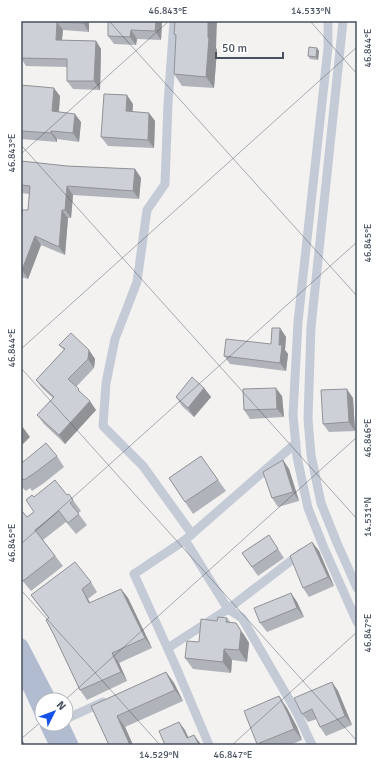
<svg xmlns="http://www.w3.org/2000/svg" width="378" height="766" font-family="Signika,sans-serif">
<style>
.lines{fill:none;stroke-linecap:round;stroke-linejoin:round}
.street{stroke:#c5cbd6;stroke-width:9}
.primary{stroke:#b1bcd1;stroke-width:15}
.wall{fill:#b0b3b9}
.shaded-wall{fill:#909296}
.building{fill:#cdd0d7;stroke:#909296}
.ticks{fill:none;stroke:#485160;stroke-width:1;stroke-opacity:0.45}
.neatline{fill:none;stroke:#485160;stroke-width:1.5}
.ticks-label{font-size:10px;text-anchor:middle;fill:#485160}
</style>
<rect width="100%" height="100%" fill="#f4f2f1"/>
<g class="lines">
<g class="street">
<polyline points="174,21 168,103 165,184 147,210 137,282 115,339 106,383 103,426 143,466 192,534"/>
<polyline points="328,21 328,48 298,322 293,415 297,457 308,508 324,548 357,622"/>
<polyline points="343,21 311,327 308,419 311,455 321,503 337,543 357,588"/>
<polyline points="185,540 228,609 242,618 297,713 312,745"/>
<polyline points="168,648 228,609 301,553"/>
<polyline points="66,719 103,702"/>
<polyline points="209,745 176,667 134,574 185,540 296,443"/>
</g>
<g class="primary">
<polyline points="21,646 49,700"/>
<polyline points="21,672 31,689 42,713"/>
<polyline points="47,724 57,745"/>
<polyline points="61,724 71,745"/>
</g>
</g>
<g class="wall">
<polygon points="21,21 89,21 89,32 63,30 62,40 96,41 101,49 100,90 73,89 67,81 67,67 26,66 21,58"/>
<polygon points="162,21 161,40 137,39 136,45 114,44 108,36"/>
<polygon points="175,21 216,48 217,50 214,88 182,86 174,74 176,37 174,34"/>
<polygon points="317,48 319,51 318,60 310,59 308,56"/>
<polygon points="21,85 60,96 59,112 81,122 79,142 57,139 57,142 21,139"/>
<polygon points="133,104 132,112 149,113 155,121 154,148 108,146 101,137"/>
<polygon points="21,161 67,166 135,169 141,178 139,199 73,195 71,218 68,218 65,255 41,245 28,279 21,277 21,229 28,210 29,194 21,193"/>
<polygon points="280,328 286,337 285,350 288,354 286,371 230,364 224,356 271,344"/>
<polygon points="59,345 89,350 95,359 94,368 76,387 96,410 65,444 44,424 37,415 53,398 42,388 36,380 64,350"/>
<polygon points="204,388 211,397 194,417 182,406 176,397"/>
<polygon points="282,396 284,417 250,419 244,410"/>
<polygon points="353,398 355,431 329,432 323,424"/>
<polygon points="57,456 64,467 44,483 32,491 30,488 26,491 23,488 21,490 21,458 23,462"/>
<polygon points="201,456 226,491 193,514 169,478"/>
<polygon points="283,460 289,469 299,501 278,507 272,498"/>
<polygon points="67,495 73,500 81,511 78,513 87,525 76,534 66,522 43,540 63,566 31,591 21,579 21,510 27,517 34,512 34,497"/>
<polygon points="269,535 284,558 258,576 242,553"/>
<polygon points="312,542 319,551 334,586 309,597 303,588"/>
<polygon points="91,582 97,592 88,599 90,603 121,589 128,598 152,648 119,663 127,681 87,700 80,690 54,635 49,619 31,595"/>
<polygon points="291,593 297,602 304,617 267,632 260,623"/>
<polygon points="227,618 230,622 244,634 249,643 247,662 232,660 231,673 193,669 185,658 217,621"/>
<polygon points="166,672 174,683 183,701 125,727 133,745 109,745 91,706"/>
<polygon points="332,682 338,691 352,725 326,736 320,727 317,719 308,722 302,714"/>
<polygon points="279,696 287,708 297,727 302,740 290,745 258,745 257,744"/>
</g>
<g class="shaded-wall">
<polygon points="83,21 89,21 89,32 83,23"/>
<polygon points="156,21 162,21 161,40 155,31"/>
<polygon points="208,21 217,21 216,48 217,50 214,88 206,77"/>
<polygon points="57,22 63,30 61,48 56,40"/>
<polygon points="131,30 137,39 136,45 130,37"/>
<polygon points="96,41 101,49 100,90 94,81"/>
<polygon points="317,48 319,51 318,60 316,57"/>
<polygon points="54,88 60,96 58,120 52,111"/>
<polygon points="127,95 133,104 132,120 126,111"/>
<polygon points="149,113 155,121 154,148 148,140"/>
<polygon points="75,114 81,122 79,142 73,133"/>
<polygon points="51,131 57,139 57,142 51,133"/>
<polygon points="135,169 141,178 139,199 133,191"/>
<polygon points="67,186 73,195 71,218 65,210"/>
<polygon points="62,210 68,218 65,255 59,247"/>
<polygon points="35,236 41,245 28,279 22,270"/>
<polygon points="280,328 286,337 285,350 288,354 286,371 280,363 279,345"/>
<polygon points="89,350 95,359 94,368 88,359"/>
<polygon points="204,388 211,397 194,417 188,408"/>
<polygon points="276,388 282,396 284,417 277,409"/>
<polygon points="347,389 353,398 355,431 349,422"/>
<polygon points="90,401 96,410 65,444 59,435"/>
<polygon points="22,426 30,437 21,446 21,428"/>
<polygon points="283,460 289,469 299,501 293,492"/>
<polygon points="312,542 319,551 334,586 328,577"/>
<polygon points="82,589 88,599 96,613 89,603"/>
<polygon points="121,589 128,598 152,648 145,638"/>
<polygon points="291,593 297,602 304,617 297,608"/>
<polygon points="236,623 249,643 247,662 239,650"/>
<polygon points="224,649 232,660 231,673 223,662"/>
<polygon points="112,653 119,663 127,681 121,672"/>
<polygon points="166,672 174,683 183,701 175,690"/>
<polygon points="332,682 338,691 352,725 345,716"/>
<polygon points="279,696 287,708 297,727 302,740 294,729"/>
<polygon points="117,716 125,727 133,745 130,745"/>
<polygon points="179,722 185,730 192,745 187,738"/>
<polygon points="194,735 200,743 201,745 199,745"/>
<polygon points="21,737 25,745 23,745 21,741"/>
</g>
<g class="building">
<polygon points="21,21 83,21 83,23 57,22 56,40 96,41 94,81 67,81 67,59 21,58"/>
<polygon points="108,21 156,21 155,31 131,30 130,37 108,36"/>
<polygon points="175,21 208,21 208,38 209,38 206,77 174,74 176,35 174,34"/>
<polygon points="309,47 317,48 316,57 308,56"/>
<polygon points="21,85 54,88 52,111 75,114 73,133 51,131 51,133 21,131"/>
<polygon points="104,94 127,95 126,111 149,113 148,140 101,137"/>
<polygon points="21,161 67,166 135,169 133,191 67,186 65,210 62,210 59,247 35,236 22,270 21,270 21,229 22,210 28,210 30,186 21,185"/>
<polygon points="272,328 280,328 279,345 282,345 280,363 224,356 226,339 271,344"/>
<polygon points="71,333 89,350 88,359 68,379 79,389 78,390 90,401 59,435 37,415 54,397 36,380 65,349 59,345"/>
<polygon points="192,377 204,388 188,408 176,397"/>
<polygon points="276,388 277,409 244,410 243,389"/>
<polygon points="347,389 349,422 323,424 321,390"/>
<polygon points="46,443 57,456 36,472 24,480 22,478 21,479 21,459 23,462"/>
<polygon points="201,456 218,480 185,502 169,478"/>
<polygon points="283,460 293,492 272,498 263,472"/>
<polygon points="55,480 67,495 69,494 73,500 70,503 79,514 68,523 59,511 35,530 55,556 23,581 21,578 21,510 27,517 34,512 26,500 32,495 34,497"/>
<polygon points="269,535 278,549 252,567 242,553"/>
<polygon points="312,542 328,577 303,588 290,556"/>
<polygon points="75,562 91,582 82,589 89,603 121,589 145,638 112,653 121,672 80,690 54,635 46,620 49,618 31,595"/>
<polygon points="291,593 297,608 260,623 254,608"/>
<polygon points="218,617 227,618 226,622 236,623 241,631 239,650 224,649 223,662 185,658 187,641 199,642 201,619 217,621"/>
<polygon points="166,672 175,690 117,716 130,745 109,745 91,706"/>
<polygon points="332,682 345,716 320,727 312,709 302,714 294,698"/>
<polygon points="279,696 289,716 294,729 257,744 244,711"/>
<polygon points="179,722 187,738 194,735 199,745 165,745 159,731"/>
</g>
<path class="ticks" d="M109,21L357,296M310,21L357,74M21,145L357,519M21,154L169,21M21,349L357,47M21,368L357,741M21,544L357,242M21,590L160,745M65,700L357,437M21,739L42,721M232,745L357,632"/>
<rect width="378" height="766" fill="none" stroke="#ffffff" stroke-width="44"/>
<g transform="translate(54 712) rotate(48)"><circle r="19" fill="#ffffff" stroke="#b6b9bf"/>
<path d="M0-3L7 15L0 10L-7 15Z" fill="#1452eb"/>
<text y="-6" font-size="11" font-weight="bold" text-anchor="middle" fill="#485160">N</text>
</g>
<path d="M216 52v6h67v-6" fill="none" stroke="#485160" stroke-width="2"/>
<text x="222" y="52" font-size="12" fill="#485160" stroke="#ffffff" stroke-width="3" paint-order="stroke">50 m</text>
<rect x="22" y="22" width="334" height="722" class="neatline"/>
<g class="ticks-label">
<text x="168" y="14">46.843°E</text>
<text x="311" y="14">14.533°N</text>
<text transform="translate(367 48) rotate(-90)" y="4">46.844°E</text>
<text transform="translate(11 153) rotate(-90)" y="4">46.843°E</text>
<text transform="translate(367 243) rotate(-90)" y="4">46.845°E</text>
<text transform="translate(11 348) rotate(-90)" y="4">46.844°E</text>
<text transform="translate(367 438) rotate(-90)" y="4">46.846°E</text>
<text transform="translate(367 517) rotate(-90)" y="4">14.531°N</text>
<text transform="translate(11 543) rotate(-90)" y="4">46.845°E</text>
<text transform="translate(367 633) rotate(-90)" y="4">46.847°E</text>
<text x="159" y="758">14.529°N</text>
<text x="233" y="758">46.847°E</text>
</g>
</svg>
